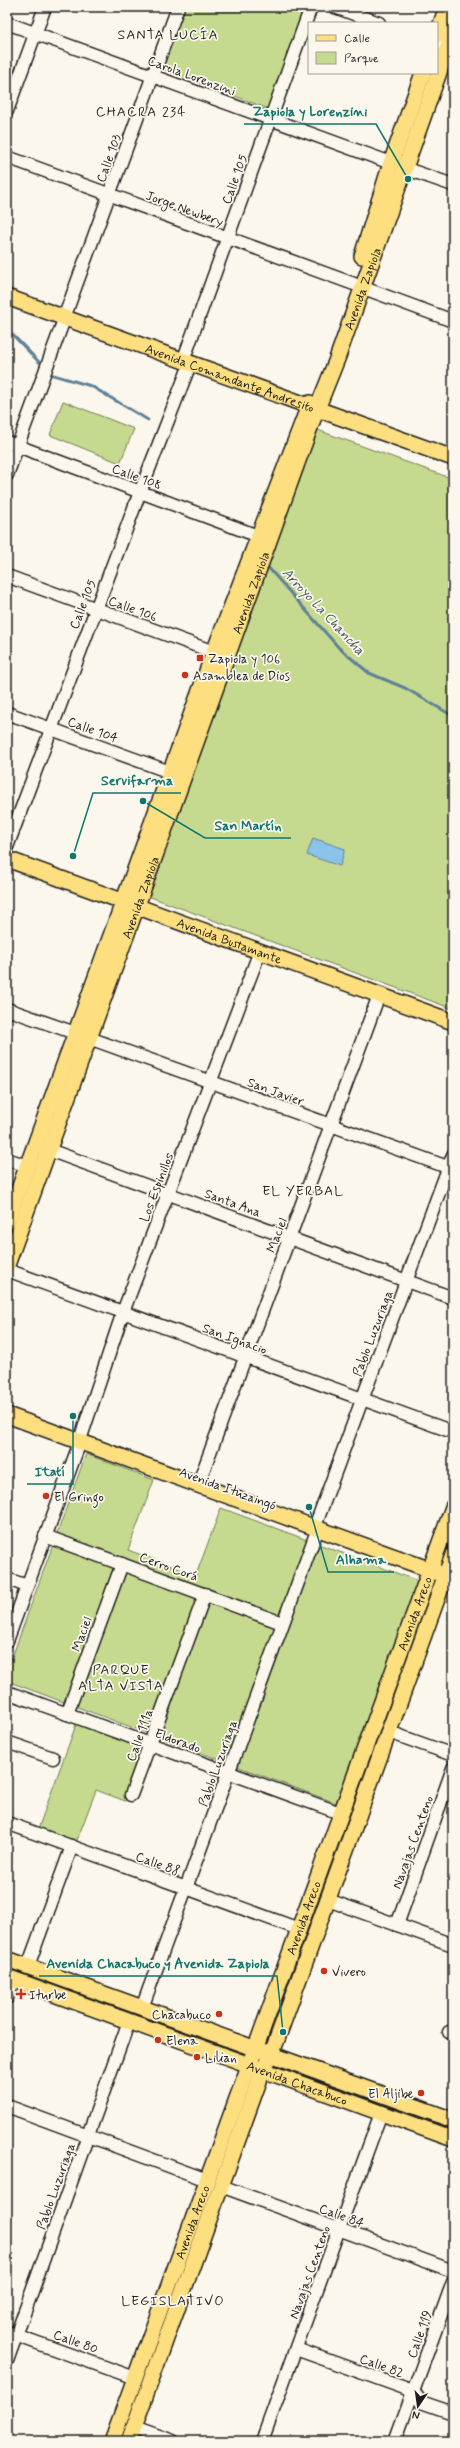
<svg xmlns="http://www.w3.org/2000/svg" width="460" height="2448" font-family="Mynerve,sans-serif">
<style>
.green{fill:#c6da8f;stroke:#717b56}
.water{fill:#8bc3ea;stroke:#5f8098}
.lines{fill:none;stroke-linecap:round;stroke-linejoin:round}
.stream{stroke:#5f8098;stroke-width:3}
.minor-casing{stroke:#1c1c1c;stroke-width:15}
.major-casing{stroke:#1c1c1c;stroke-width:18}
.minor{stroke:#fbf7ec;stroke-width:12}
.major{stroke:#fddf80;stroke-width:15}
.poi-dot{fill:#c8321e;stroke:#fbf7ec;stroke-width:1.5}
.labels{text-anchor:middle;stroke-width:3.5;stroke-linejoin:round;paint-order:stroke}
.street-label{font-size:13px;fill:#1c1c1c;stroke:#fbf7ec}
.poi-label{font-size:13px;fill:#1c1c1c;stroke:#fbf7ec;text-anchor:start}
.neighbourhood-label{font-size:14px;letter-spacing:1px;fill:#1c1c1c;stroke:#fbf7ec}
.water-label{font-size:14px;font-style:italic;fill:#435664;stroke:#fbf7ec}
.leader{fill:none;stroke:#0f766e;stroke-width:1.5}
.callout-dot{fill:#0f766e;stroke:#fbf7ec;stroke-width:1.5}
.callout-label{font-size:14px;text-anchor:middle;font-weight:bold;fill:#0f766e;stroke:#fbf7ec;stroke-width:3.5;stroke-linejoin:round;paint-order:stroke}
</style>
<rect width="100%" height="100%" fill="#fbf7ec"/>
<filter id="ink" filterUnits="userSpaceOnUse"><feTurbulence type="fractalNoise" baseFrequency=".025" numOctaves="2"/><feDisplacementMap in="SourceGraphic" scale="8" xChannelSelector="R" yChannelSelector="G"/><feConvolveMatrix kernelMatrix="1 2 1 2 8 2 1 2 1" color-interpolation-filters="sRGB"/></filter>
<g filter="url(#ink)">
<g class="green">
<polygon points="183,7 308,7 269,109 160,68"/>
<polygon points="63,401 134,429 120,463 50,435"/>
<polygon points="315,429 453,479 453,1009 148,896"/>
<polygon points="86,1454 154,1480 128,1550 196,1575 221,1508 418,1581 336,1803 7,1681 7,1671"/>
<polygon points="77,1722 145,1747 125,1801 96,1790 76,1843 38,1829"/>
<polygon points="285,2063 453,2124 453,2132 283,2070"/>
</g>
<polygon class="water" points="313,838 345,849 340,866 307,855"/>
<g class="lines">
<g class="stream">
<polyline points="7,329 39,362"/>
<polyline points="50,374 91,386 148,420"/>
<polyline points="266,565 339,648 369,673 405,688 453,716"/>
</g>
<g class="minor-casing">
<g id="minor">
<polyline points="335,7 379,23"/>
<polyline points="7,23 391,163"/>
<polyline points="437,44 453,50"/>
<polyline points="7,111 45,7"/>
<polyline points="7,157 354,284"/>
<polyline points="404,168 453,185"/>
<polyline points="361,287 453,321"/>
<polyline points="64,318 178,7"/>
<polyline points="183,361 311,7"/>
<polyline points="7,442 258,536"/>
<polyline points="7,475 62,325"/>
<polyline points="7,576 222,655"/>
<polyline points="7,713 170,772"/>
<polyline points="7,847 140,492 187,372"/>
<polyline points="7,1009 75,1033"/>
<polyline points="89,1038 453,1169"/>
<polyline points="49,1150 453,1298"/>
<polyline points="7,1159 27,1166"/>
<polyline points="7,1270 453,1432"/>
<polyline points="82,1434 123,1312 260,951"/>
<polyline points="198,1485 379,995"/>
<polyline points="317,1521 453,1155"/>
<polyline points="45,1536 282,1623"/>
<polyline points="7,1579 27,1586"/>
<polyline points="7,1641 80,1442"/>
<polyline points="7,1692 340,1813"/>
<polyline points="67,1714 122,1564"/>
<polyline points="389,1732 453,1755"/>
<polyline points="7,1742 53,1758"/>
<polyline points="131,1795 205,1594"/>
<polyline points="7,1823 299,1929"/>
<polyline points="328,1900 453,1945"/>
<polyline points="397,1925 453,1768"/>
<polyline points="28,1966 72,1846"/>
<polyline points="7,1998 14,1979"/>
<polyline points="142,2008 318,1528"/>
<polyline points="449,2032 453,2034"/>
<polyline points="7,2106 207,2180"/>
<polyline points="221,2186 453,2271"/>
<polyline points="7,2332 135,2378"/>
<polyline points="296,2349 413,2391 421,2402 453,2413"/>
<polyline points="7,2361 129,2021"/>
<polyline points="134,2427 173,2441"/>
<polyline points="262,2441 381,2113"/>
<polyline points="395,2441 453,2282"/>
</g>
</g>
<g class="major-casing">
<g id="major">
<polyline points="437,35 447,7"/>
<polyline points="362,256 391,163 423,73"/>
<path id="s1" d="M7,297L453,458"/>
<path id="s2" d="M7,859L453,1022"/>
<polyline points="7,1222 214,652 310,403"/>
<path id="s3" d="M7,1265L313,419L337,359L453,33"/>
<polyline points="7,1415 439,1573"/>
<polyline points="7,1959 453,2120"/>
<path id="s4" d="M7,1977L453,2139"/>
<path id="s5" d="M112,2441L453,1507"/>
<polyline points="129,2441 263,2070 272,2053 453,1555"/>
</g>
</g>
<use href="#minor" class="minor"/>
<use href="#major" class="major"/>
</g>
</g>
<g class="poi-dot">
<rect x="196" y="654" width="8" height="8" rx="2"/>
<circle cx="185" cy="675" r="4"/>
<circle cx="46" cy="1496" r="4"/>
<circle cx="324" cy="1971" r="4"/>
<path d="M19 1988h4v4h4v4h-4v4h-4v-4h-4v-4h4z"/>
<circle cx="219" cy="2014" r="4"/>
<circle cx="158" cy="2040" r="4"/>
<circle cx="197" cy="2057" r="4"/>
<circle cx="421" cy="2093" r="4"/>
</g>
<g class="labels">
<g class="street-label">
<text transform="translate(192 75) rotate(20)" y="5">Carola Lorenzini</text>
<text transform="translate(108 158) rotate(-70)" y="5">Calle 103</text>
<text transform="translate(234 179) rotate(-70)" y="5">Calle 105</text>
<text transform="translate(185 208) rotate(20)" y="5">Jorge Newbery</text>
<text dy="5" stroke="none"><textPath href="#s3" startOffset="1039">Avenida Zapiola</textPath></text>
<text dy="5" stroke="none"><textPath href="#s1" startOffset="237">Avenida Comandante Andresito</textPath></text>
<text transform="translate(137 476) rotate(20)" y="5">Calle 108</text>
<text dy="5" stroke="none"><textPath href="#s3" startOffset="715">Avenida Zapiola</textPath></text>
<text transform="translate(82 604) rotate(-69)" y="5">Calle 105</text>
<text transform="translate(133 608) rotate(20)" y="5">Calle 106</text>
<text transform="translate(93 729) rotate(20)" y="5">Calle 104</text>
<text dy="5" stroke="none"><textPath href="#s3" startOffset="391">Avenida Zapiola</textPath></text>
<text dy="5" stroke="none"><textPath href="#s2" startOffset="237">Avenida Bustamante</textPath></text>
<text transform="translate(276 1091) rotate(20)" y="5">San Javier</text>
<text transform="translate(156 1187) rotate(-69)" y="5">Los Espinillos</text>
<text transform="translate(233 1202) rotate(20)" y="5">Santa Ana</text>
<text transform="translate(276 1235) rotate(-69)" y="5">Maciel</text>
<text transform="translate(372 1333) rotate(-69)" y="5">Pablo Luzuriaga</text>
<text transform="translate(235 1338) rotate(20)" y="5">San Ignacio</text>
<text transform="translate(228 1488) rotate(20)" y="5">Avenida Ituzaingó</text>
<text transform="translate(169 1566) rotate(20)" y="5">Cerro Corá</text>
<text dy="5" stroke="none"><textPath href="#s5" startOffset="881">Avenida Areco</textPath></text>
<text transform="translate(81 1634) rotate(-70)" y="5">Maciel</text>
<text transform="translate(139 1735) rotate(-70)" y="5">Calle 111a</text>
<text transform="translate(178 1740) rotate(20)" y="5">Eldorado</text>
<text transform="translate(217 1763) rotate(-70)" y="5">Pablo Luzuriaga</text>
<text transform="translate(412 1842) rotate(-70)" y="5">Navajas Centeno</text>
<text transform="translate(158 1863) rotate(20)" y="5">Calle 88</text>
<text dy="5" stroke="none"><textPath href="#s5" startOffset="557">Avenida Areco</textPath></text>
<text dy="5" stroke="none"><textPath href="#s4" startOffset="309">Avenida Chacabuco</textPath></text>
<text transform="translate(55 2186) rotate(-70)" y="5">Pablo Luzuriaga</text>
<text transform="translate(342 2215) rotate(20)" y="5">Calle 84</text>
<text dy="5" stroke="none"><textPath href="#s5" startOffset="233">Avenida Areco</textPath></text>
<text transform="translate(309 2272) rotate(-70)" y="5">Navajas Centeno</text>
<text transform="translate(419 2334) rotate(-70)" y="5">Calle 119</text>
<text transform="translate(76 2341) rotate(20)" y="5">Calle 80</text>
<text transform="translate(382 2365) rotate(20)" y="5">Calle 82</text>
</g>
<g class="poi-label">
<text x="208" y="663">Zapiola y 106</text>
<text x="193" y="680">Asamblea de Dios</text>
<text x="54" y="1501">El Gringo</text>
<text x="332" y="1976">Vivero</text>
<text x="29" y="1999">Iturbe</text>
<text x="211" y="2019" text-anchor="end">Chacabuco</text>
<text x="166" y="2045">Elena</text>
<text x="205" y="2062">Lilian</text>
<text x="413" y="2098" text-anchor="end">El Aljibe</text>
</g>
<g class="neighbourhood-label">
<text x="168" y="39">SANTA LUCÍA</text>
<text x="141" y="116">CHACRA 234</text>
<text x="303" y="1195">EL YERBAL</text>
<text x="121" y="1674">PARQUE<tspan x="121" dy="16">ALTA VISTA</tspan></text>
<text x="173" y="2305">LEGISLATIVO</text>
</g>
<g class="water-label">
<text transform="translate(324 611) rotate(47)" y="5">Arroyo La Chancha</text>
</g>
</g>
<path class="leader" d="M408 179L376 124H244M73 856L93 793H181M143 801L205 838H291M73 1416L73 1484H27M309 1507L328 1572H394M283 2032L277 1976H39"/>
<g class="callout-dot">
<circle cx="408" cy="179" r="4"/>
<circle cx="73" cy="856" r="4"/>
<circle cx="143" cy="801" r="4"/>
<circle cx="73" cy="1416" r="4"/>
<circle cx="309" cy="1507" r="4"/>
<circle cx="283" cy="2032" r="4"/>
</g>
<g class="callout-label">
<text x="310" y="116">Zapiola y Lorenzini</text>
<text x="137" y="785">Servifarma</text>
<text x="248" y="830">San Martín</text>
<text x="50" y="1476">Itatí</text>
<text x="361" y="1564">Alhama</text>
<text x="158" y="1968">Avenida Chacabuco y Avenida Zapiola</text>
</g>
<rect width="460" height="2448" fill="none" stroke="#fbf7ec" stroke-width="24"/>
<rect x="12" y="12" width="436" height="2424" fill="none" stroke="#1c1c1c" stroke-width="1.5" filter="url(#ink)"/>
<rect x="308" y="22" width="130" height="52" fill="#fbf7ec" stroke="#a29f99"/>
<rect x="316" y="35" width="20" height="6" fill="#fddf80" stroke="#a29f99"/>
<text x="344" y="42" font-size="12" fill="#1c1c1c">Calle</text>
<rect x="316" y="52" width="20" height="12" fill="#c6da8f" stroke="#a29f99"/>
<text x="344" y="62" font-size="12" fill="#1c1c1c">Parque</text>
<g transform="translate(418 2406) rotate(193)" stroke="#fbf7ec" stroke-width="3" paint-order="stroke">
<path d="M0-3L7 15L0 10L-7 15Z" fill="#1c1c1c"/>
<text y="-6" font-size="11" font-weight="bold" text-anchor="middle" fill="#1c1c1c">N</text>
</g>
</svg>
